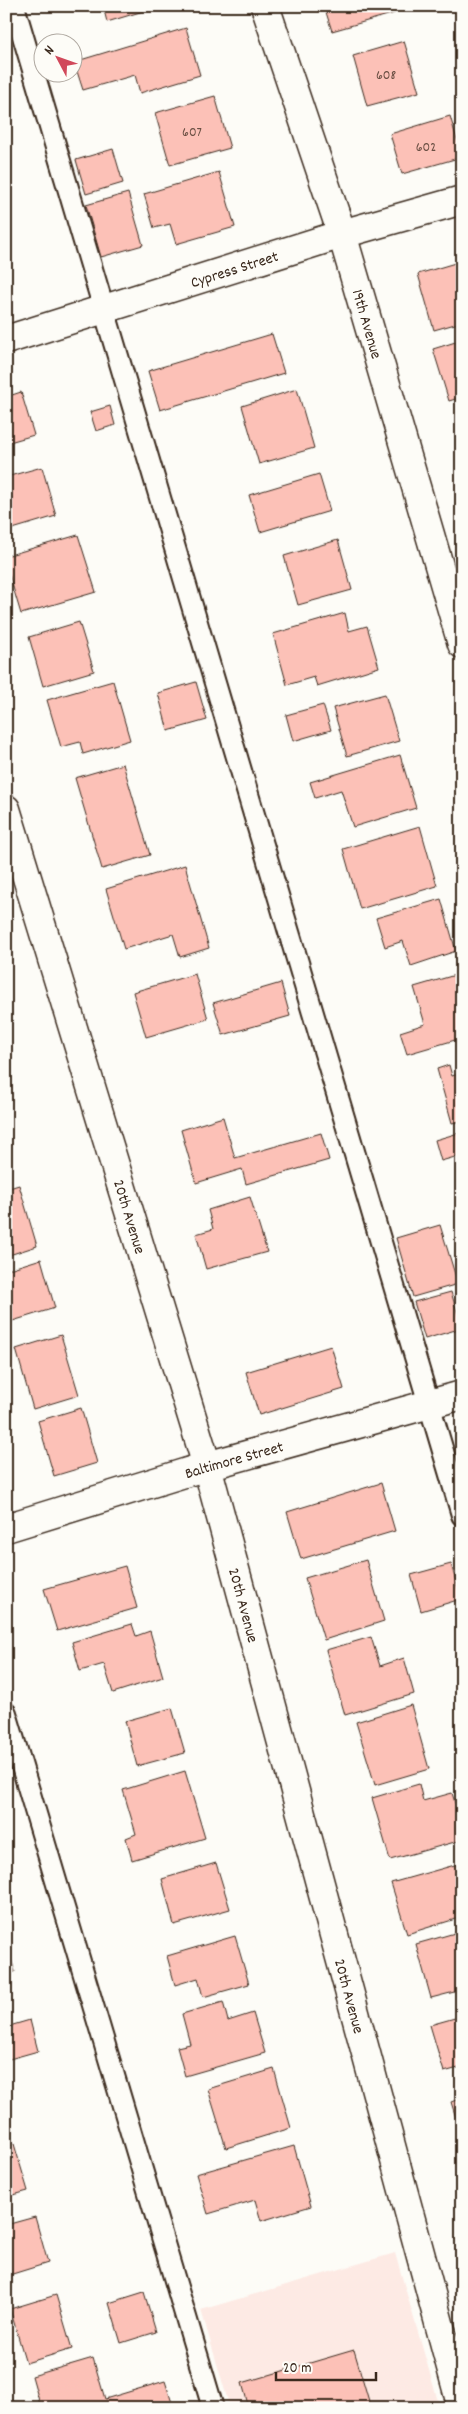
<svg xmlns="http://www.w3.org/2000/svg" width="468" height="2414" font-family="Dekko,sans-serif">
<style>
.built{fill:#fdeae4}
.building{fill:#fcc1b7;stroke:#3b2a1e}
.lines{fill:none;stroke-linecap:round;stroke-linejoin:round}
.service-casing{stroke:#3b2a1e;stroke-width:24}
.minor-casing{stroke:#3b2a1e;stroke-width:31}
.service{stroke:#fdfcf7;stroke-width:20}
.minor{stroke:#fdfcf7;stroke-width:28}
.labels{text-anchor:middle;stroke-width:4.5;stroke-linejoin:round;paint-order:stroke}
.number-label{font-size:14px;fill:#6b5044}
.street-label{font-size:16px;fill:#3b2a1e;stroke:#fdfcf7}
</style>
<rect width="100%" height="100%" fill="#fdfcf7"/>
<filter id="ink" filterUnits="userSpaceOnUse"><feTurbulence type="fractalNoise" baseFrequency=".02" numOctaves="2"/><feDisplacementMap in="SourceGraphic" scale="10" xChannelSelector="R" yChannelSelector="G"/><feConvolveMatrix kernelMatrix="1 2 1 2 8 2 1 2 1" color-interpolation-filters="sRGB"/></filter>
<g filter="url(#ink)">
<polygon class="built" points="395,2253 440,2408 230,2408 201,2310"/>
<g class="building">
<polygon points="103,6 160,6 107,22"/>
<polygon points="324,6 393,6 395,13 332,31"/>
<polygon points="186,28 200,75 140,93 135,75 83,90 74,62"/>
<polygon points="404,41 419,92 367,106 353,56"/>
<polygon points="215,96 230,148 170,165 155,113"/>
<polygon points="450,116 462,157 402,174 390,134"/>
<polygon points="113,149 123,183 86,194 76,160"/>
<polygon points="219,172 235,227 176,244 170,224 154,228 144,194"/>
<polygon points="128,193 143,245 101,257 86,205"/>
<polygon points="462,261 462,322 434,330 418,274"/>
<polygon points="272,334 284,373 160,410 148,371"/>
<polygon points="462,340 462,397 449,401 433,349"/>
<polygon points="297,389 314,448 259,464 242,406"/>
<polygon points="21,392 34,435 6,443 6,397"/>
<polygon points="110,406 115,425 96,431 90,412"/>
<polygon points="42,467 56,516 6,531 6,477"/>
<polygon points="319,474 330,511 260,532 249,495"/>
<polygon points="78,535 96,592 21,614 6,564 6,556"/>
<polygon points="338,540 352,590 298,605 284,556"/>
<polygon points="345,613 349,631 367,626 379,667 317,686 314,677 287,685 273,634"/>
<polygon points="79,622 94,671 43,686 29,637"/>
<polygon points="113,681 130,740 83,754 80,742 61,747 47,700"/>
<polygon points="196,682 207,720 168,731 158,693"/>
<polygon points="385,694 399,741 347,756 333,708"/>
<polygon points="323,705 331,730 293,741 286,715"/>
<polygon points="400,755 416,808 353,827 341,790 315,798 310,782"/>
<polygon points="123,764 150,855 102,869 75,778"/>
<polygon points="420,826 437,886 360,909 343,849"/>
<polygon points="185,865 209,948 180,957 173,934 124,949 106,889"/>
<polygon points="441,899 456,951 411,966 403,941 385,947 376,918"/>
<polygon points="462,973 462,1038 407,1054 400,1032 425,1024 414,987"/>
<polygon points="195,974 208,1019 146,1037 133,992"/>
<polygon points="281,983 290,1016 223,1035 213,1003"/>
<polygon points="449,1065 452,1076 462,1073 462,1121 452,1123 437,1069"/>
<polygon points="223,1117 235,1158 321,1133 329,1160 246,1184 242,1169 196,1183 181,1130"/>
<polygon points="462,1132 462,1155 441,1161 435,1140"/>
<polygon points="19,1185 37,1246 6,1256 6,1189"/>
<polygon points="250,1197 267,1252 206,1269 196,1234 213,1229 208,1210"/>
<polygon points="440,1225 458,1284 413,1297 396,1238"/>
<polygon points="41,1259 55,1308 6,1323 6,1270"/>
<polygon points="451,1292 462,1328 425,1339 414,1302"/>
<polygon points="61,1335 79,1395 33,1409 16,1349"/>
<polygon points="331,1346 344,1389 259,1415 246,1372"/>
<polygon points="81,1408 97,1463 54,1476 38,1421"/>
<polygon points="381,1483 395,1531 301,1559 287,1512"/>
<polygon points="366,1560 384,1621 324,1640 305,1578"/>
<polygon points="451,1564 461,1599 421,1611 411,1575"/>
<polygon points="125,1566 137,1608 57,1631 44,1589"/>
<polygon points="132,1624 136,1636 150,1631 163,1677 113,1693 104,1664 80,1671 72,1642"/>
<polygon points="371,1637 380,1666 404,1658 414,1694 345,1715 326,1650"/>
<polygon points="411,1705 429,1769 375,1785 356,1722"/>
<polygon points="172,1708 185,1753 137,1766 125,1721"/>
<polygon points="185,1771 205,1838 132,1860 126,1838 136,1834 123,1790"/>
<polygon points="419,1784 423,1801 452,1793 462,1825 462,1840 390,1860 372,1798"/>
<polygon points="216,1863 230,1909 174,1925 162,1879"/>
<polygon points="462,1863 462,1917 407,1934 391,1883"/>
<polygon points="462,1931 462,1990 431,1998 416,1944"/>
<polygon points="235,1936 249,1984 203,1997 198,1978 175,1985 167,1956"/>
<polygon points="6,1942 15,1972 6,1974"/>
<polygon points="223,2002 228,2021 253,2013 265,2053 185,2076 177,2047 190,2044 182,2014"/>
<polygon points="462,2016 462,2067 444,2072 430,2025"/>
<polygon points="30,2020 38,2051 6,2060 6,2027"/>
<polygon points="274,2069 291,2128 226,2148 208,2089"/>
<polygon points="462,2098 462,2137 451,2102"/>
<polygon points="14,2144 28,2191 6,2197 6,2147"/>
<polygon points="294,2146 311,2206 261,2221 255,2200 208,2214 196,2174"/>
<polygon points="35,2217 48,2263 6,2276 6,2225"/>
<polygon points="144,2292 156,2332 121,2343 109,2303"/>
<polygon points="56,2295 72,2349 26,2363 10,2309"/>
<polygon points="354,2350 371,2408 249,2408 242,2383"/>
<polygon points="93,2358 105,2399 165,2381 173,2406 41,2408 32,2376"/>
</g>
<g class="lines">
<g class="service-casing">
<g id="service">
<polyline points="14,6 462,1515"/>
<polyline points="6,1713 213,2408"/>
</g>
</g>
<g class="minor-casing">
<g id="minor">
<path id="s1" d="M265,6L342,234L462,644"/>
<path id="s2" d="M6,340L342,234L462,200"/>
<path id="s3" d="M6,809L207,1466L462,2408"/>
<path id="s4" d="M6,1528L207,1466L462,1395"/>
</g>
</g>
<use href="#service" class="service"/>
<use href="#minor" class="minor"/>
</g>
</g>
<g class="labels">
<g class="number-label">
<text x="386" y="79">608</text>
<text x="192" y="136">607</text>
<text x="426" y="151">602</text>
</g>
<g class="street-label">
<text dy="6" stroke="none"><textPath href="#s2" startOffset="239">Cypress Street</textPath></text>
<text dy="6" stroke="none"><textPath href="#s1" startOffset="334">19th Avenue</textPath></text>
<text dy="6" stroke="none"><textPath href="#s3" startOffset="426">20th Avenue</textPath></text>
<text dy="6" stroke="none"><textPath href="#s4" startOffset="238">Baltimore Street</textPath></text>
<text dy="6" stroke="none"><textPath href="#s3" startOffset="831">20th Avenue</textPath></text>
<text dy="6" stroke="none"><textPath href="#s3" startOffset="1236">20th Avenue</textPath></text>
</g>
</g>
<rect width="468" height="2414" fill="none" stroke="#fdfcf7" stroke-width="25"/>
<rect x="12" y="12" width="443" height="2389" fill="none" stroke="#3b2a1e" stroke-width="2" filter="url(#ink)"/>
<g transform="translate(58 58) rotate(311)"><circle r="24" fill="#fdfcf7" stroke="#afa8a0"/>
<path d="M0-4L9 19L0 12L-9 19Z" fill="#d1495b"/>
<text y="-8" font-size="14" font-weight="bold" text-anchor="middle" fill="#3b2a1e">N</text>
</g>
<path d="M276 2372v8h100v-8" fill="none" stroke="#3b2a1e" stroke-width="2.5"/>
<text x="283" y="2372" font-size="15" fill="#3b2a1e" stroke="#fdfcf7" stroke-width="4" paint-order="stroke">20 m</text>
</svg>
